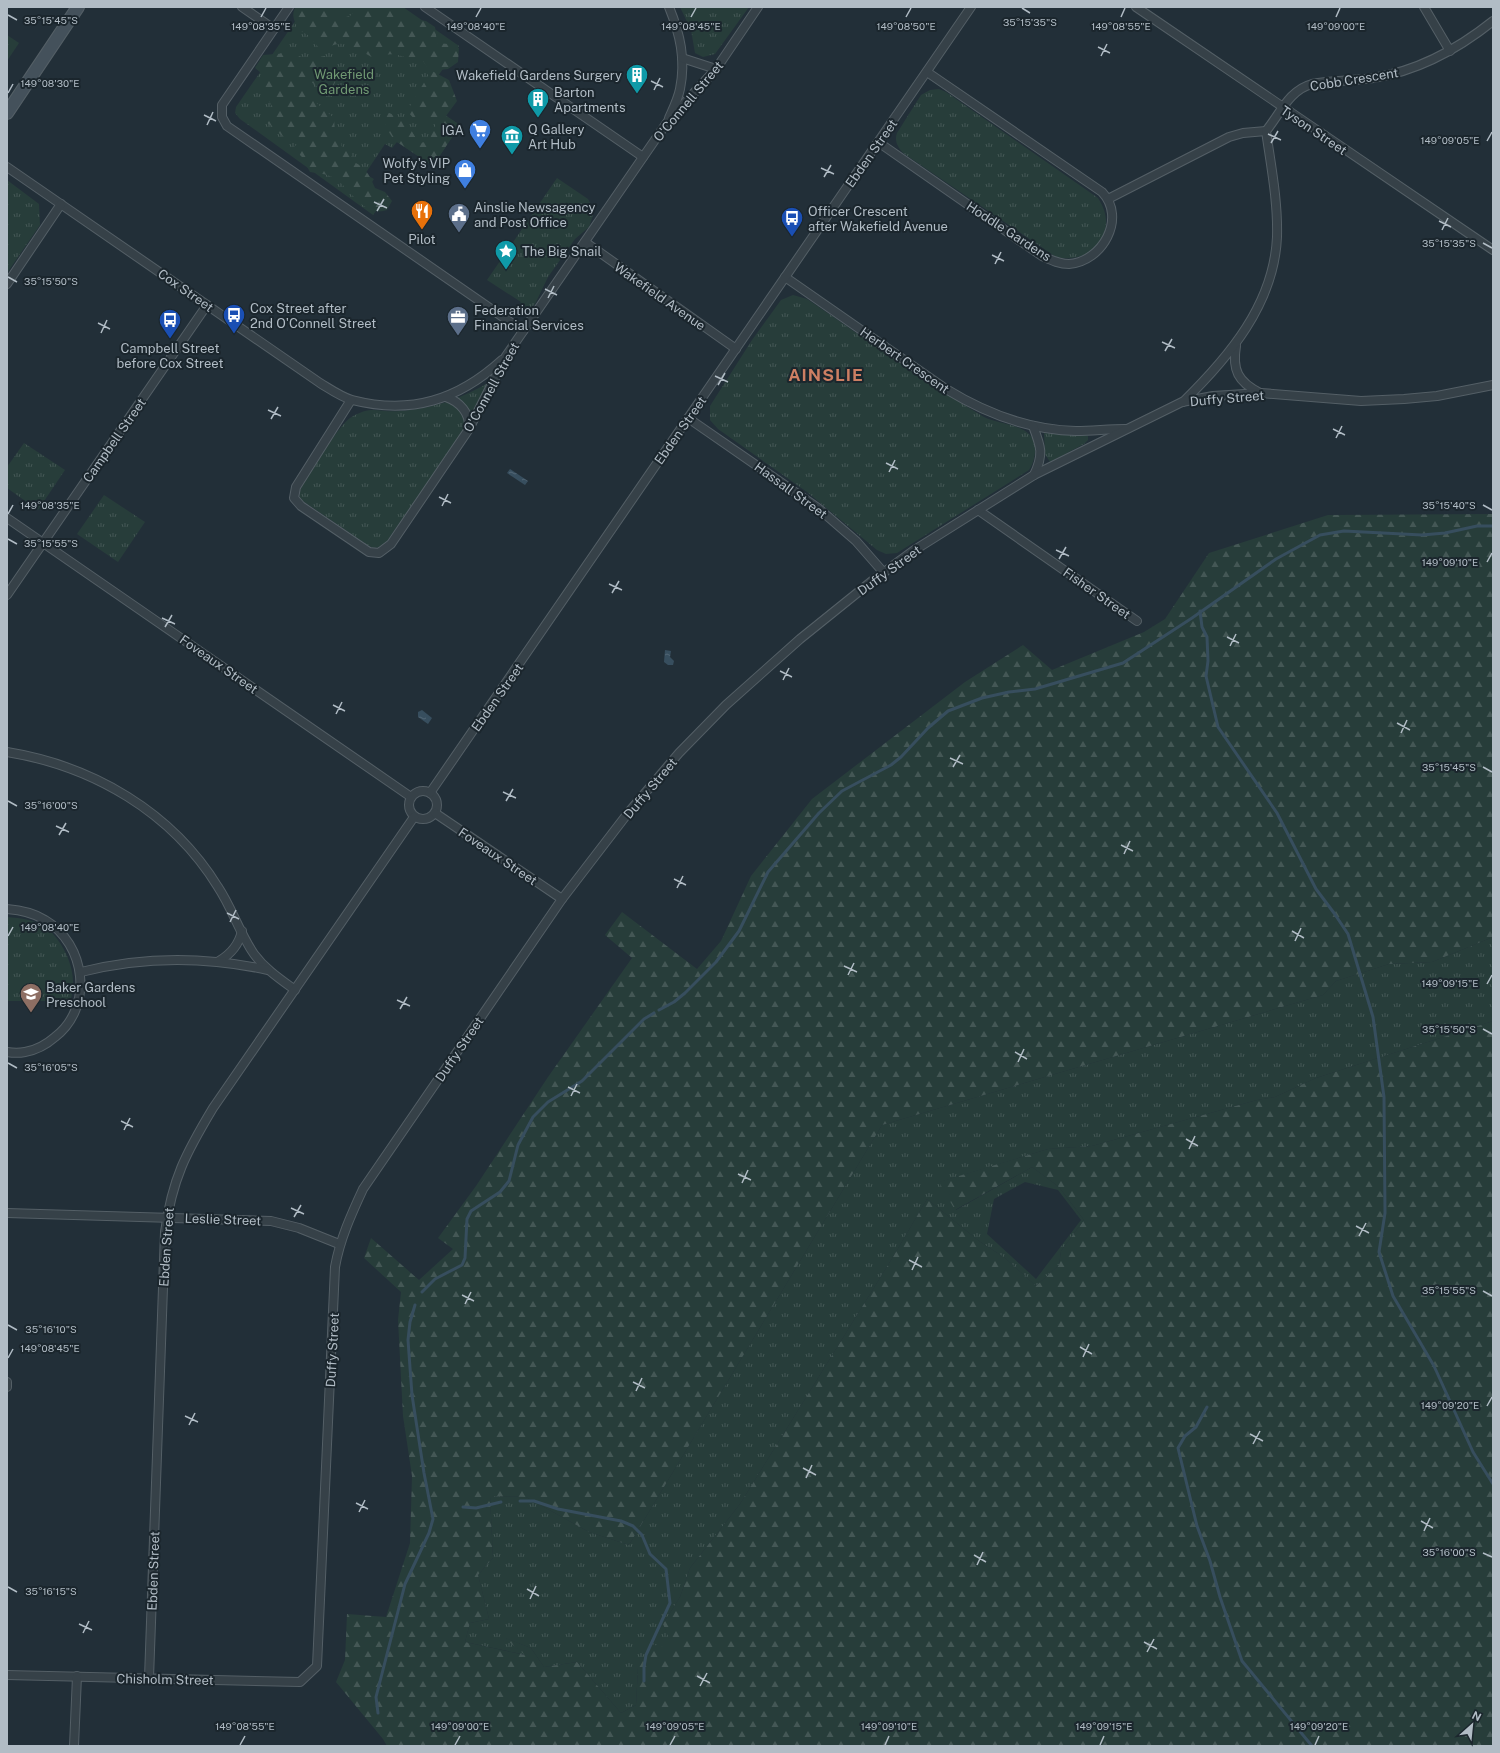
<svg xmlns="http://www.w3.org/2000/svg" width="1500" height="1753" font-family="'Public Sans',sans-serif">
<style>
.grass{fill:url(#grass-tufts);fill-rule:evenodd}
.forest{fill:url(#forest-firs)}
.water{fill:url(#water-ripples)}
.lines{fill:none;stroke-linecap:round;stroke-linejoin:round}
.stream{stroke:#374e5e;stroke-width:3}
.street-casing{stroke:#545f66;stroke-width:10}
.secondary-casing{stroke:#545f66;stroke-width:14}
.street{stroke:#364148;stroke-width:8}
.secondary{stroke:#44515b;stroke-width:12}
.ticks{fill:none;stroke:#b1bcc5;stroke-width:1.5}
.labels{text-anchor:middle;stroke-width:4;stroke-linejoin:round;paint-order:stroke}
.park-label{font-size:13px;fill:#709973;stroke:#1b262d}
.poi-label{font-size:13px;fill:#b1bcc5;stroke:#1b262d;text-anchor:start}
.street-label{font-size:13px;fill:#b1bcc5;stroke:#1b262d}
.district-label{font-size:17px;font-weight:bold;letter-spacing:1px;fill:#cd7f63;stroke:#1b262d}
.ticks-label{font-size:10px;text-anchor:middle;fill:#b1bcc5;stroke:#1b262d;stroke-width:4;stroke-linejoin:round;paint-order:stroke}
</style>
<defs>
<pattern id="grass-tufts" width="24" height="20" patternUnits="userSpaceOnUse"><rect width="24" height="20" fill="#273d3a"/><path d="M3 7l-1-3M5 7V3M7 7l1-3M15 17l-1-3M17 17v-4M19 17l1-3" fill="none" stroke="#445755"/></pattern>
<pattern id="forest-firs" width="22" height="20" patternUnits="userSpaceOnUse"><rect width="22" height="20" fill="#273d3a"/><path d="M5 1l3.5 6h-7zM16 11l3.5 6h-7z" fill="#445755"/></pattern>
<pattern id="water-ripples" width="26" height="14" patternUnits="userSpaceOnUse"><rect width="26" height="14" fill="#374e5e"/><path d="M2 4q2-2 4 0t4 0M15 11q2-2 4 0t4 0" fill="none" stroke="#526674"/></pattern>
</defs>
<rect width="100%" height="100%" fill="#222f38"/>
<g class="grass">
<polygon points="305,7 403,7 459,46 431,86 445,115 460,125 433,166 397,142 392,148 385,144 365,174 374,179 370,185 382,203 373,215 240,119 235,113 236,107"/>
<polygon points="680,7 749,7 715,54 703,57 695,53 691,30"/>
<polygon points="7,35 19,43 7,61"/>
<path d="M939,89L946,92L1098,198C1120,231 1094,265 1056,257L903,153C898,147 894,141 897,133L921,95L930,90Z"/>
<polygon points="557,178 588,199 593,208 593,215 589,227 575,239 548,277 535,304 528,311 514,312 521,302 487,280"/>
<polygon points="7,180 39,204 40,225 7,273"/>
<path d="M793,295L807,299C866,339 923,381 984,417C998,424 1021,424 1031,436C1038,445 1035,462 1029,470L897,553L886,554L877,550L807,492L718,429L710,420V406L752,340L781,300Z"/>
<path d="M486,384H489L463,431L387,541C381,547 376,550 369,546L300,499C297,489 308,477 313,469C319,458 341,424 350,418C372,404 379,413 400,411C434,408 457,400 486,384Z"/>
<polygon points="1044,433 1084,435 1088,436 1088,440 1084,444 1050,462 1045,454"/>
<polygon points="24,443 65,470 38,510 7,488 7,467"/>
<polygon points="104,495 145,522 118,562 77,534"/>
<path d="M7,917C20,918 37,920 48,929C67,946 79,977 70,1001H7Z"/>
<path d="M1493,937V1021L1316,1078L1275,1097L1257,1100L1092,1146L1048,1149L940,1182L956,1210L1032,1167L1059,1187L1084,1220L1061,1251L1059,1265L1036,1286L1005,1258L979,1241L927,1199L893,1257L740,1504L690,1568L680,1597L663,1624L675,1650L638,1667L636,1705L621,1713L577,1662L544,1667L531,1648L505,1638L526,1655L465,1642L470,1623L489,1619L478,1575L493,1558L490,1496L526,1497L589,1532L629,1545L882,1125L1323,995L1336,981L1389,964L1432,962ZM1025,1182L1058,1190L1081,1220L1036,1279L987,1234L994,1199Z"/>
</g>
<g class="forest">
<path d="M296,7H338L340,9L342,18L350,16L358,7H400L408,18L426,21L435,27L437,43L448,44L459,48L458,62L448,69L432,71L449,80L457,101L446,116L460,125L433,166L394,140L385,126L387,112L405,120L419,143L431,141L430,134L436,125L426,118L418,123L407,111L428,76V68L423,61C403,60 394,47 377,60C359,51 342,34 324,51C317,47 316,44 311,38C308,34 303,33 300,30C295,24 290,14 296,7Z"/>
<path d="M288,53L309,59L325,56L330,70L337,78L332,89L323,91L306,78L304,82L313,100L334,118L335,133L342,138L341,146L351,151V161C365,166 369,174 375,188L385,192L392,201L387,210C363,218 351,188 334,178C328,174 318,173 310,172L302,157L293,148L303,138L297,137L289,142L262,118L263,112L273,110L268,98L272,93L262,87L265,76L255,68L263,55Z"/>
<polygon points="1493,514 1493,937 1432,962 1389,964 1336,981 1323,995 882,1125 629,1545 589,1532 526,1497 490,1496 493,1558 478,1575 489,1619 470,1623 465,1642 525,1655 503,1637 531,1648 544,1667 577,1662 621,1713 636,1705 638,1667 651,1644 674,1650 663,1624 680,1597 690,1568 740,1504 893,1257 927,1199 979,1241 1005,1258 1036,1286 1059,1265 1061,1251 1084,1220 1059,1187 1032,1167 955,1210 939,1182 1048,1149 1092,1146 1257,1100 1275,1097 1316,1078 1493,1021 1493,1746 387,1746 383,1739 336,1682 345,1660 347,1614 386,1617 410,1543 412,1476 403,1416 398,1320 401,1292 364,1258 371,1238 419,1280 453,1249 438,1238 476,1186 548,1077 632,958 605,935 622,912 697,969 721,941 751,876 812,799 965,682 1023,645 1052,670 1144,632 1165,619 1209,553 1328,515"/>
</g>
<g class="water">
<polygon points="510,469 528,481 525,485 507,473"/>
<polygon points="665,650 671,651 670,657 674,661 673,665 668,665 664,662"/>
<polygon points="422,710 432,718 428,724 418,717 418,712"/>
</g>
<g class="lines">
<g class="stream">
<polyline points="1200,611 1202,627 1207,637 1208,661 1206,676 1218,727 1277,813 1316,889 1334,913 1348,934 1373,1017 1384,1097 1385,1213 1379,1252 1393,1296 1434,1366 1473,1452 1493,1484"/>
<polyline points="659,1010 674,1002 685,993 716,962 739,931 768,872 819,813 842,791 891,765 901,757 928,728 948,711 982,698 1009,692 1035,689 1123,663 1192,618 1276,559 1320,535 1344,531 1422,535 1445,533 1477,526 1493,526"/>
<polyline points="422,1292 435,1279 462,1265 465,1258 467,1219 471,1211 500,1192 509,1181 518,1145 533,1117 548,1102 582,1081 644,1019 654,1013"/>
<polyline points="1207,1407 1196,1427 1185,1436 1178,1448 1197,1526 1210,1561 1220,1597 1242,1661 1312,1746"/>
<polyline points="520,1501 534,1501 558,1509 621,1521 633,1526 642,1535 650,1554 666,1569 670,1603 646,1655 644,1667 644,1681"/>
<polyline points="463,1507 476,1508 501,1502"/>
<polyline points="378,1713 376,1697 405,1584 429,1533 433,1519 424,1473 412,1395 408,1340 410,1322 415,1305"/>
</g>
<g class="street-casing">
<g id="street">
<polyline points="242,7 274,29"/>
<polyline points="289,7 222,105 222,117 227,126 523,331"/>
<polyline points="425,7 643,157"/>
<path d="M669,7C680,34 686,59 680,89C678,99 673,109 669,118"/>
<polyline points="1136,7 1493,250"/>
<polyline points="1424,7 1450,51"/>
<polyline points="682,58 716,69"/>
<path d="M878,142L1042,256C1051,260 1059,264 1069,264C1102,262 1127,218 1102,192L927,72"/>
<path d="M7,167L320,383C330,389 341,397 352,400C411,415 458,400 502,360"/>
<polyline points="1108,199 1229,137 1243,133 1266,131"/>
<polyline points="585,242 736,349"/>
<path d="M785,277L946,389C985,413 1029,430 1076,431C1092,431 1109,429 1125,429"/>
<polyline points="7,284 61,204"/>
<path d="M1236,346C1232,370 1238,382 1260,393"/>
<path d="M446,397C460,402 470,413 469,428"/>
<polyline points="351,400 296,487 294,498 301,506 369,552 379,553 391,544 469,429 506,356 668,121 716,69 758,7"/>
<path d="M1183,402C1229,357 1274,304 1277,237C1278,201 1271,166 1266,131C1280,114 1289,90 1312,84C1332,80 1353,81 1373,78C1418,71 1458,49 1493,21"/>
<polyline points="688,418 818,508 856,541 884,573"/>
<path d="M1033,426C1041,447 1044,454 1034,475"/>
<polyline points="978,510 1137,621"/>
<polyline points="7,518 411,797"/>
<polyline points="7,595 207,305"/>
<path d="M7,752C93,766 172,812 218,887C232,908 240,934 254,954C265,969 280,979 295,990"/>
<circle cx="423" cy="805" r="14"/>
<polyline points="430,793 971,7"/>
<polyline points="435,813 562,899"/>
<path d="M7,909C20,910 34,913 45,920C86,944 94,1007 55,1037C47,1044 37,1050 25,1052C20,1053 13,1053 7,1052"/>
<path d="M219,961C231,954 239,944 242,931"/>
<path d="M81,972C144,956 204,956 268,970"/>
<polyline points="7,1213 271,1221 299,1228 339,1244"/>
<polyline points="7,1382 7,1387"/>
<path d="M7,1675L300,1682L317,1666L335,1267C340,1239 351,1215 363,1189L562,899L628,813L679,753L726,705L800,639L872,581L913,551L1034,475L1182,402L1213,396L1261,393L1361,401L1404,399L1437,396L1493,385"/>
<path d="M149,1678L165,1232C172,1179 186,1153 213,1108L414,817"/>
<polyline points="74,1746 77,1676"/>
</g>
</g>
<g class="secondary-casing">
<polyline id="secondary" points="7,113 78,7"/>
</g>
<use href="#street" class="street"/>
<use href="#secondary" class="secondary"/>
</g>
<path class="ticks" d="M1022,8L1030,13M8,15L17,20M261,17L266,8M476,17L481,8M691,17L696,8M906,17L911,8M1121,17L1125,8M1336,17L1340,8M1098,47L1110,53M1101,56L1107,44M651,81L663,87M654,90L660,78M8,93L13,84M204,115L216,121M207,125L213,112M1268,134L1281,140M1487,141L1492,132M1271,143L1278,131M821,168L834,174M824,177L831,165M374,202L387,208M377,211L384,199M1439,221L1451,227M1442,230L1448,218M1483,243L1492,248M992,255L1004,261M995,264L1001,252M8,277L17,282M545,289L557,295M548,298L554,286M98,323L110,329M101,333L107,320M1162,342L1175,348M1165,351L1172,339M715,376L728,382M718,385L725,373M268,410L281,416M271,419L278,407M1333,429L1345,435M1336,438L1342,426M886,463L898,469M889,472L895,460M439,497L451,503M1483,505L1492,510M442,506L448,494M8,514L13,505M8,539L17,544M1056,550L1069,556M1059,559L1066,547M1487,562L1492,553M609,584L622,590M612,593L619,581M162,618L175,624M165,627L172,615M1227,637L1239,643M1230,646L1236,634M780,671L792,677M783,680L789,668M333,705L345,711M336,714L342,702M1397,723L1410,730M1401,733L1407,720M950,758L963,764M953,767L960,755M1483,767L1492,772M503,792L516,798M8,801L17,806M506,801L513,789M56,826L69,832M59,835L66,823M1121,845L1133,851M1124,854L1130,841M674,879L686,885M677,888L683,876M227,913L239,919M230,922L236,910M1292,931L1304,938M8,936L13,927M1295,941L1301,928M844,966L857,972M848,975L854,963M1487,984L1492,975M397,1000L410,1006M400,1009L407,997M1483,1029L1492,1034M1015,1052L1027,1059M1018,1062L1024,1049M8,1063L17,1068M568,1087L580,1093M571,1096L577,1084M121,1121L133,1127M124,1130L130,1118M1186,1139L1198,1146M1189,1149L1195,1136M738,1174L751,1180M742,1183L748,1170M291,1208L304,1214M294,1217L301,1205M1356,1226L1369,1233M1359,1236L1366,1223M909,1260L922,1267M912,1270L918,1257M1483,1291L1492,1296M462,1295L474,1301M465,1304L471,1292M8,1325L17,1330M1080,1347L1092,1354M1083,1357L1089,1344M8,1358L13,1349M633,1382L645,1388M636,1391L642,1378M1487,1406L1492,1397M185,1416L198,1422M189,1425L195,1413M1250,1434L1263,1441M1253,1444L1260,1431M803,1468L816,1475M806,1478L812,1465M356,1503L368,1509M359,1512L365,1500M1421,1521L1433,1528M1424,1531L1430,1518M1483,1553L1492,1557M974,1555L986,1562M977,1565L983,1552M8,1587L17,1592M527,1589L539,1596M530,1599L536,1586M79,1624L92,1630M83,1633L89,1621M1144,1642L1157,1649M1147,1652L1154,1639M697,1676L710,1683M700,1686L707,1673M240,1745L245,1736M455,1745L460,1736M670,1745L675,1736M885,1745L889,1736M1100,1745L1104,1736M1315,1745L1319,1736"/>
<defs>
<g id="building-pin" transform="scale(1.15)"><path d="M0 17L-7.5 6A9.5 9.5 0 1 1 7.5 6Z" fill="#0f9aa8" stroke="#1b262d"/><path d="M-4-6H4V6H1V3H-1V6H-4ZM-2.5-4.3h1.7v1.8h-1.7ZM.8-4.3h1.7v1.8H.8ZM-2.5-1h1.7V.8h-1.7ZM.8-1h1.7V.8H.8Z" fill="#fff"/></g>
<g id="supermarket-pin" transform="scale(1.15)"><path d="M0 17L-7.5 6A9.5 9.5 0 1 1 7.5 6Z" fill="#3f7fe0" stroke="#1b262d"/><path d="M-6-5.5h2.5l.6 2H6L4.5 2H-2.5L-4.4-4H-6ZM-1.5 3.2a1.3 1.3 0 1 0 .1 0ZM3 3.2a1.3 1.3 0 1 0 .1 0Z" fill="#fff"/></g>
<g id="museum-pin" transform="scale(1.15)"><path d="M0 17L-7.5 6A9.5 9.5 0 1 1 7.5 6Z" fill="#0f9aa8" stroke="#1b262d"/><path d="M0-6L6-3V-2H-6V-3ZM-5-1h2V3h-2ZM-1-1h2V3h-2ZM3-1h2V3H3ZM-6 4H6V6H-6Z" fill="#fff"/></g>
<g id="shop-pin" transform="scale(1.15)"><path d="M0 17L-7.5 6A9.5 9.5 0 1 1 7.5 6Z" fill="#3f7fe0" stroke="#1b262d"/><path d="M-5-2.5h2.3a2.7 3.5 0 0 1 5.4 0H5L5.5 6h-11ZM-1.5-2.5h3a1.5 2.3 0 0 0-3 0Z" fill="#fff"/></g>
<g id="restaurant-pin" transform="scale(1.15)"><path d="M0 17L-7.5 6A9.5 9.5 0 1 1 7.5 6Z" fill="#e8710a" stroke="#1b262d"/><path d="M-5-6h1v4h1v-4h1v4h1v-4h1v5L-1.5 .5V6h-2V.5L-5-1ZM5-6V6H3V1.5H1.5Q1.5-4 5-6Z" fill="#fff"/></g>
<g id="civic-pin" transform="scale(1.15)"><path d="M0 17L-7.5 6A9.5 9.5 0 1 1 7.5 6Z" fill="#5c6f8a" stroke="#1b262d"/><path d="M-.6-6.5H3V-4.5H.6V-3L4-1V1h2V6H-6V1h2V-1L-.6-3ZM-1.2 2.5V6h2.4V2.5Z" fill="#fff"/></g>
<g id="bus-pin" transform="scale(1.15)"><path d="M0 17L-7.5 6A9.5 9.5 0 1 1 7.5 6Z" fill="#1a4fb4" stroke="#1b262d"/><path d="M-5-6H5V4H4V6H2V4H-2V6H-4V4H-5ZM-3.5-4V0h7V-4ZM-3.5 1.2v1.5H-2V1.2ZM2 1.2v1.5H3.5V1.2Z" fill="#fff"/></g>
<g id="sight-pin" transform="scale(1.15)"><path d="M0 17L-7.5 6A9.5 9.5 0 1 1 7.5 6Z" fill="#0f9aa8" stroke="#1b262d"/><path d="M0-6L1.8-2.2L6-1.7L2.9 1.2L3.7 5.4L0 3.3L-3.7 5.4L-2.9 1.2L-6-1.7L-1.8-2.2Z" fill="#fff"/></g>
<g id="office-pin" transform="scale(1.15)"><path d="M0 17L-7.5 6A9.5 9.5 0 1 1 7.5 6Z" fill="#5c6f8a" stroke="#1b262d"/><path d="M-6-3h4V-5.5h4V-3h4V5H-6ZM-1-4.5V-3h2v-1.5ZM-6 0V1H6V0Z" fill="#fff"/></g>
<g id="school-pin" transform="scale(1.15)"><path d="M0 17L-7.5 6A9.5 9.5 0 1 1 7.5 6Z" fill="#8d6e63" stroke="#1b262d"/><path d="M0-5L7-2L0 1L-7-2ZM-4 1L0 2.5L4 1V4Q0 6-4 4Z" fill="#fff"/></g>
</defs>
<g fill-rule="evenodd">
<use href="#building-pin" x="637" y="75"/>
<use href="#building-pin" x="538" y="99"/>
<use href="#supermarket-pin" x="480" y="130"/>
<use href="#museum-pin" x="512" y="136"/>
<use href="#shop-pin" x="465" y="170"/>
<use href="#restaurant-pin" x="422" y="211"/>
<use href="#civic-pin" x="459" y="214"/>
<use href="#bus-pin" x="792" y="218"/>
<use href="#sight-pin" x="506" y="251"/>
<use href="#bus-pin" x="234" y="315"/>
<use href="#office-pin" x="458" y="317"/>
<use href="#bus-pin" x="170" y="320"/>
<use href="#school-pin" x="31" y="994"/>
</g>
<g class="labels">
<g class="park-label">
<text x="344" y="79">Wakefield<tspan x="344" dy="15">Gardens</tspan></text>
</g>
<g class="poi-label">
<text x="622" y="80" text-anchor="end">Wakefield Gardens Surgery</text>
<text x="554" y="97">Barton<tspan x="554" dy="15">Apartments</tspan></text>
<text x="528" y="134">Q Gallery<tspan x="528" dy="15">Art Hub</tspan></text>
<text x="464" y="135" text-anchor="end">IGA</text>
<text x="450" y="168" text-anchor="end">Wolfy's VIP<tspan x="450" dy="15">Pet Styling</tspan></text>
<text x="474" y="212">Ainslie Newsagency<tspan x="474" dy="15">and Post Office</tspan></text>
<text x="808" y="216">Officer Crescent<tspan x="808" dy="15">after Wakefield Avenue</tspan></text>
<text x="422" y="244" text-anchor="middle">Pilot</text>
<text x="522" y="256">The Big Snail</text>
<text x="250" y="313">Cox Street after<tspan x="250" dy="15">2nd O'Connell Street</tspan></text>
<text x="474" y="315">Federation<tspan x="474" dy="15">Financial Services</tspan></text>
<text x="170" y="353" text-anchor="middle">Campbell Street<tspan x="170" dy="15">before Cox Street</tspan></text>
<text x="46" y="992">Baker Gardens<tspan x="46" dy="15">Preschool</tspan></text>
</g>
<g class="street-label">
<text transform="translate(1354 79) rotate(-9)" y="5">Cobb Crescent</text>
<text transform="translate(688 101) rotate(-50)" y="5">O'Connell Street</text>
<text transform="translate(1314 130) rotate(34)" y="5">Tyson Street</text>
<text transform="translate(871 153) rotate(-55)" y="5">Ebden Street</text>
<text transform="translate(1009 231) rotate(33)" y="5">Hoddle Gardens</text>
<text transform="translate(186 290) rotate(35)" y="5">Cox Street</text>
<text transform="translate(660 296) rotate(35)" y="5">Wakefield Avenue</text>
<text transform="translate(905 360) rotate(35)" y="5">Herbert Crescent</text>
<text transform="translate(491 387) rotate(-61)" y="5">O'Connell Street</text>
<text transform="translate(1227 398) rotate(-5)" y="5">Duffy Street</text>
<text transform="translate(680 430) rotate(-55)" y="5">Ebden Street</text>
<text transform="translate(114 440) rotate(-55)" y="5">Campbell Street</text>
<text transform="translate(791 490) rotate(36)" y="5">Hassall Street</text>
<text transform="translate(889 570) rotate(-36)" y="5">Duffy Street</text>
<text transform="translate(1097 593) rotate(35)" y="5">Fisher Street</text>
<text transform="translate(219 664) rotate(35)" y="5">Foveaux Street</text>
<text transform="translate(497 697) rotate(-55)" y="5">Ebden Street</text>
<text transform="translate(650 788) rotate(-50)" y="5">Duffy Street</text>
<text transform="translate(498 856) rotate(34)" y="5">Foveaux Street</text>
<text transform="translate(459 1049) rotate(-56)" y="5">Duffy Street</text>
<text transform="translate(223 1219) rotate(2)" y="5">Leslie Street</text>
<text transform="translate(166 1247) rotate(-86)" y="5">Ebden Street</text>
<text transform="translate(332 1350) rotate(-87)" y="5">Duffy Street</text>
<text transform="translate(153 1571) rotate(-88)" y="5">Ebden Street</text>
<text transform="translate(165 1679) rotate(1)" y="5">Chisholm Street</text>
</g>
<g class="district-label">
<text x="826" y="381">AINSLIE</text>
</g>
</g>
<g class="ticks-label">
<text x="51" y="24">35°15'45"S</text>
<text x="1030" y="26">35°15'35"S</text>
<text x="261" y="30">149°08'35"E</text>
<text x="476" y="30">149°08'40"E</text>
<text x="691" y="30">149°08'45"E</text>
<text x="906" y="30">149°08'50"E</text>
<text x="1121" y="30">149°08'55"E</text>
<text x="1336" y="30">149°09'00"E</text>
<text x="50" y="87">149°08'30"E</text>
<text x="1450" y="144">149°09'05"E</text>
<text x="1449" y="247">35°15'35"S</text>
<text x="51" y="285">35°15'50"S</text>
<text x="1449" y="509">35°15'40"S</text>
<text x="50" y="509">149°08'35"E</text>
<text x="51" y="547">35°15'55"S</text>
<text x="1450" y="566">149°09'10"E</text>
<text x="1449" y="771">35°15'45"S</text>
<text x="51" y="809">35°16'00"S</text>
<text x="50" y="931">149°08'40"E</text>
<text x="1450" y="987">149°09'15"E</text>
<text x="1449" y="1033">35°15'50"S</text>
<text x="51" y="1071">35°16'05"S</text>
<text x="1449" y="1294">35°15'55"S</text>
<text x="51" y="1333">35°16'10"S</text>
<text x="50" y="1352">149°08'45"E</text>
<text x="1450" y="1409">149°09'20"E</text>
<text x="1449" y="1556">35°16'00"S</text>
<text x="51" y="1595">35°16'15"S</text>
<text x="245" y="1730">149°08'55"E</text>
<text x="460" y="1730">149°09'00"E</text>
<text x="675" y="1730">149°09'05"E</text>
<text x="889" y="1730">149°09'10"E</text>
<text x="1104" y="1730">149°09'15"E</text>
<text x="1319" y="1730">149°09'20"E</text>
</g>
<rect width="1500" height="1753" fill="none" stroke="#b1bcc5" stroke-width="16"/>
<g transform="translate(1472 1725) rotate(27)" stroke="#1b262d" stroke-width="3" paint-order="stroke">
<path d="M0-3L7 15L0 10L-7 15Z" fill="#b1bcc5"/>
<text y="-6" font-size="11" font-weight="bold" text-anchor="middle" fill="#b1bcc5">N</text>
</g>
</svg>
